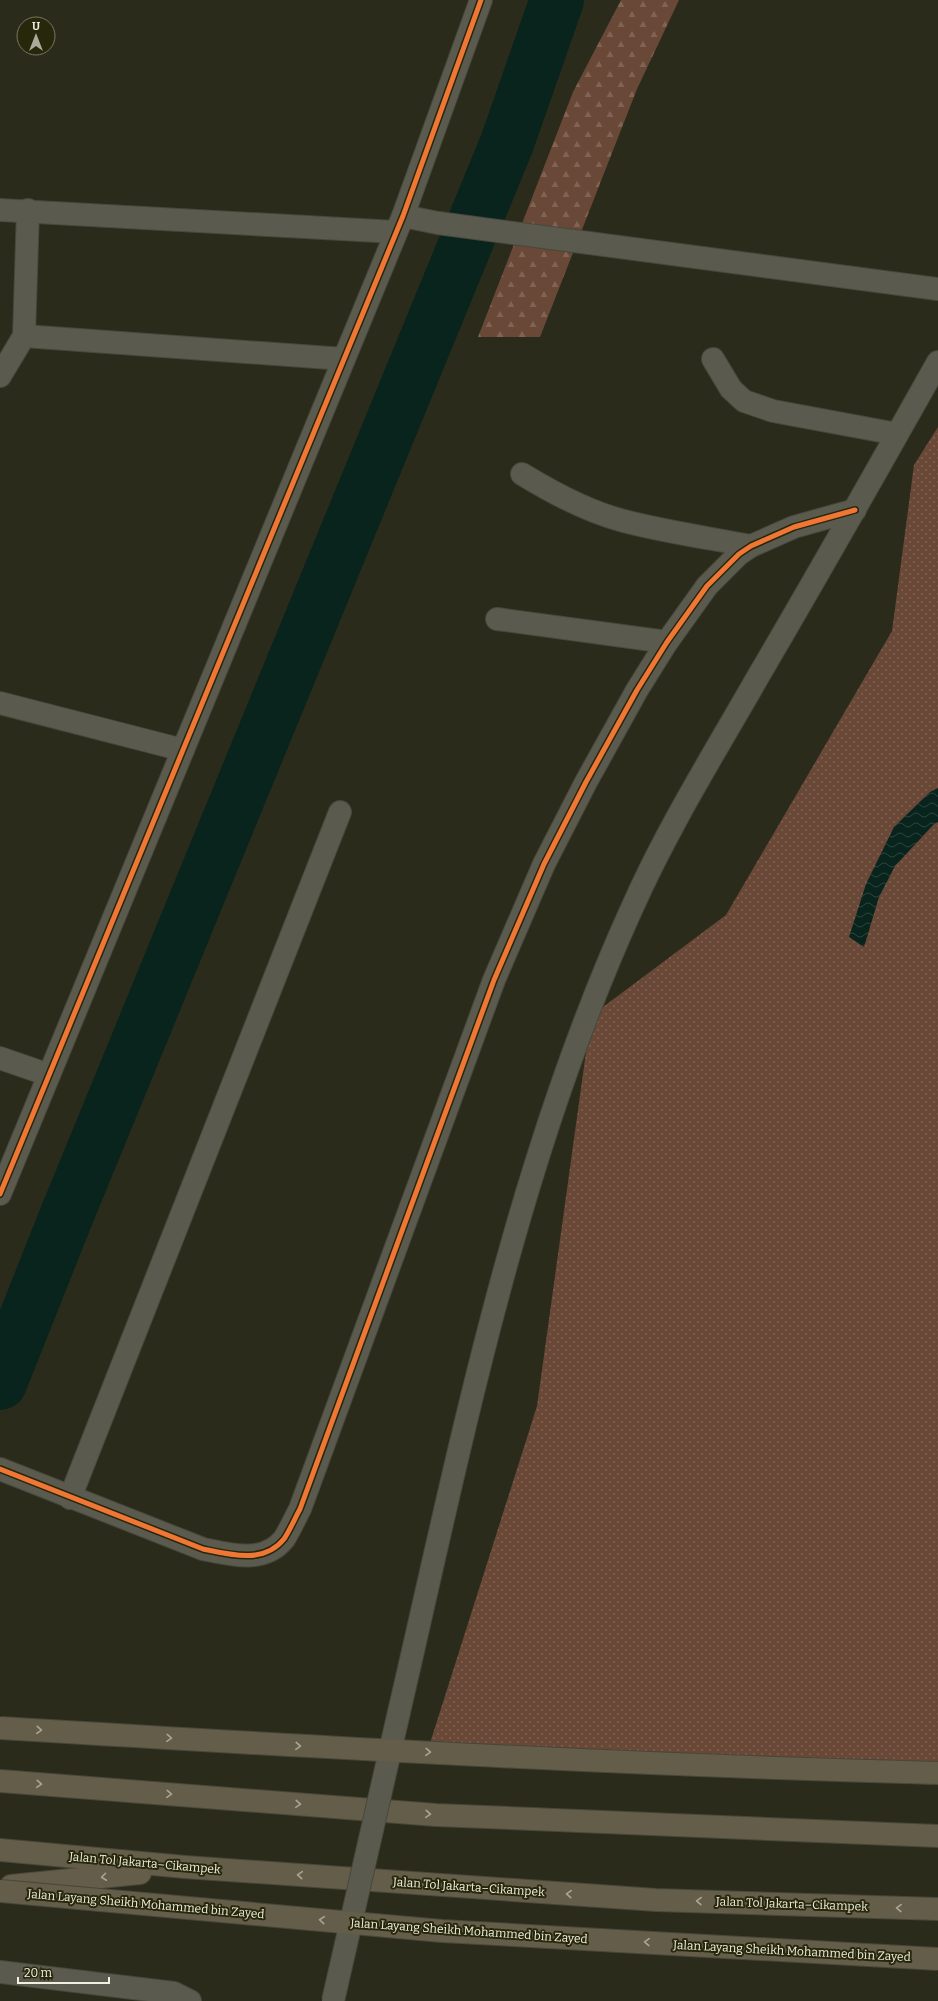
<svg xmlns="http://www.w3.org/2000/svg" width="938" height="2001" font-family="Bitter,serif">
<style>
.grass{fill:url(#grass-dots)}
.forest{fill:url(#forest-firs)}
.water{fill:url(#water-waves)}
.lines{fill:none;stroke-linecap:round;stroke-linejoin:round}
.river{stroke:#08241c;stroke-width:54}
.street-casing{stroke:#47473a;stroke-width:24}
.secondary-casing{stroke:#47473a;stroke-width:24}
.highway-casing{stroke:#47473a;stroke-width:24}
.street{stroke:#5a5a4e;stroke-width:22}
.secondary{stroke:#5a5a4e;stroke-width:22}
.highway{stroke:#645d49;stroke-width:22}
.secondary-bridge-casing{stroke:#47473a;stroke-width:24;stroke-linecap:butt}
.highway-bridge-casing{stroke:#47473a;stroke-width:24;stroke-linecap:butt}
.secondary-bridge{stroke:#5a5a4e;stroke-width:22}
.highway-bridge{stroke:#645d49;stroke-width:22}
.cycleway-casing{stroke:#27270b;stroke-width:8}
.cycleway{stroke:#f07635;stroke-width:5}
.oneway{stroke:#aaa694}
.labels{text-anchor:middle;stroke-width:4;stroke-linejoin:round;paint-order:stroke}
.street-label{font-size:12px;fill:#f0f0e0;stroke:#27270b}
</style>
<defs>
<pattern id="grass-dots" width="8" height="8" patternUnits="userSpaceOnUse"><rect width="8" height="8" fill="#6a4837"/><path d="M2 2h.1M6 6h.1" fill="none" stroke="#806354" stroke-width="1.8" stroke-linecap="round"/></pattern>
<pattern id="forest-firs" width="22" height="20" patternUnits="userSpaceOnUse"><rect width="22" height="20" fill="#6a4837"/><path d="M5 1l3.5 6h-7zM16 11l3.5 6h-7z" fill="#806354"/></pattern>
<pattern id="water-waves" width="16" height="10" patternUnits="userSpaceOnUse"><rect width="16" height="10" fill="#08241c"/><path d="M0 5q4-4 8 0t8 0" fill="none" stroke="#2c443d"/></pattern>
</defs>
<rect width="100%" height="100%" fill="#2b2b1c"/>
<polygon class="grass" points="938,427 938,1785 425,1759 537,1406 591,1016 726,915 892,631 914,465"/>
<polygon class="forest" points="621,0 679,0 637,89 540,337 478,337 573,92"/>
<polygon class="water" points="938,788 938,822 934,824 895,866 879,897 864,947 849,937 866,884 894,827 930,792"/>
<g class="lines">
<polyline class="river" points="0,1383 66,1217 507,143 557,0"/>
<g class="street-casing">
<g id="street">
<polyline points="0,210 396,232"/>
<polyline points="403,216 438,223 528,235 938,289"/>
<polyline points="24,336 344,359"/>
<polyline points="713,359 731,389 744,401 773,411 897,434"/>
<polyline points="0,376 24,336 28,210"/>
<path d="M522,474C553,493 588,512 624,521C666,532 709,538 751,546"/>
<polyline points="497,619 667,642"/>
<polyline points="0,703 183,750"/>
<polyline points="0,1058 49,1075"/>
<polyline points="0,1194 403,216 481,0"/>
<path d="M0,1469L203,1549C231,1555 264,1564 284,1539C290,1530 295,1518 300,1509L494,980L544,864L586,782L637,690L667,642L707,586L739,554L751,546L794,527L855,510"/>
<polyline points="70,1498 340,812"/>
<polyline points="0,1972 174,1993 190,2001"/>
</g>
</g>
<g class="secondary-casing">
<path id="secondary" d="M399,1712C462,1440 516,1163 632,908C668,827 715,752 759,675C820,571 879,467 938,362"/>
</g>
<g class="highway-casing">
<g id="highway">
<polyline points="0,1781 436,1815 938,1836"/>
<polyline points="0,1850 185,1867 656,1900 938,1909"/>
<polyline points="11,1886 140,1873"/>
</g>
</g>
<use href="#street" class="street"/>
<use href="#secondary" class="secondary"/>
<use href="#highway" class="highway"/>
<g class="secondary-bridge-casing">
<polyline id="secondary-bridge" points="333,2001 399,1712"/>
</g>
<g class="highway-bridge-casing">
<g id="highway-bridge">
<path d="M0,1728C312,1747 625,1765 938,1773"/>
<polyline points="0,1891 442,1931 938,1959"/>
</g>
</g>
<use href="#secondary-bridge" class="secondary-bridge"/>
<use href="#highway-bridge" class="highway-bridge"/>
<g class="cycleway-casing">
<g id="cycleway">
<polyline points="0,1194 403,216 481,0"/>
<path d="M0,1469L203,1549C231,1555 264,1564 284,1539C290,1530 295,1518 300,1509L494,980L544,864L586,782L637,690L667,642L707,586L739,554L751,546L794,527L855,510"/>
</g>
</g>
<use href="#cycleway" class="cycleway"/>
</g>
<defs><path id="oneway-chevron" d="M-2-3.5L2.5 0L-2 3.5" fill="none" stroke-width="1.6" stroke-linecap="round" stroke-linejoin="round"/></defs>
<g class="oneway">
<use href="#oneway-chevron" transform="translate(39 1730) rotate(4)"/>
<use href="#oneway-chevron" transform="translate(169 1738) rotate(4)"/>
<use href="#oneway-chevron" transform="translate(298 1746) rotate(3)"/>
<use href="#oneway-chevron" transform="translate(428 1752) rotate(3)"/>
<use href="#oneway-chevron" transform="translate(39 1784) rotate(4)"/>
<use href="#oneway-chevron" transform="translate(169 1794) rotate(4)"/>
<use href="#oneway-chevron" transform="translate(298 1804) rotate(4)"/>
<use href="#oneway-chevron" transform="translate(428 1814) rotate(4)"/>
<use href="#oneway-chevron" transform="translate(300 1875) rotate(-176)"/>
<use href="#oneway-chevron" transform="translate(104 1877) rotate(173)"/>
<use href="#oneway-chevron" transform="translate(569 1894) rotate(-176)"/>
<use href="#oneway-chevron" transform="translate(699 1901) rotate(-178)"/>
<use href="#oneway-chevron" transform="translate(899 1908) rotate(-178)"/>
<use href="#oneway-chevron" transform="translate(322 1920) rotate(-175)"/>
<use href="#oneway-chevron" transform="translate(647 1942) rotate(-177)"/>
</g>
<g class="labels">
<g class="street-label">
<text transform="translate(145 1863) rotate(5)" y="4">Jalan Tol Jakarta–Cikampek</text>
<text transform="translate(469 1887) rotate(4)" y="4">Jalan Tol Jakarta–Cikampek</text>
<text transform="translate(146 1904) rotate(5)" y="4">Jalan Layang Sheikh Mohammed bin Zayed</text>
<text transform="translate(792 1904) rotate(2)" y="4">Jalan Tol Jakarta–Cikampek</text>
<text transform="translate(469 1931) rotate(4)" y="4">Jalan Layang Sheikh Mohammed bin Zayed</text>
<text transform="translate(792 1951) rotate(3)" y="4">Jalan Layang Sheikh Mohammed bin Zayed</text>
</g>
</g>
<g transform="translate(36 36)"><circle r="19" fill="#27270b" stroke="#777760"/>
<path d="M0-3L7 15L0 10L-7 15Z" fill="#abab9b"/>
<text y="-6" font-size="11" font-weight="bold" text-anchor="middle" fill="#f0f0e0">U</text>
</g>
<path d="M18 1977v6h91v-6" fill="none" stroke="#f0f0e0" stroke-width="2"/>
<text x="24" y="1977" font-size="12" fill="#f0f0e0" stroke="#27270b" stroke-width="3" paint-order="stroke">20 m</text>
</svg>
